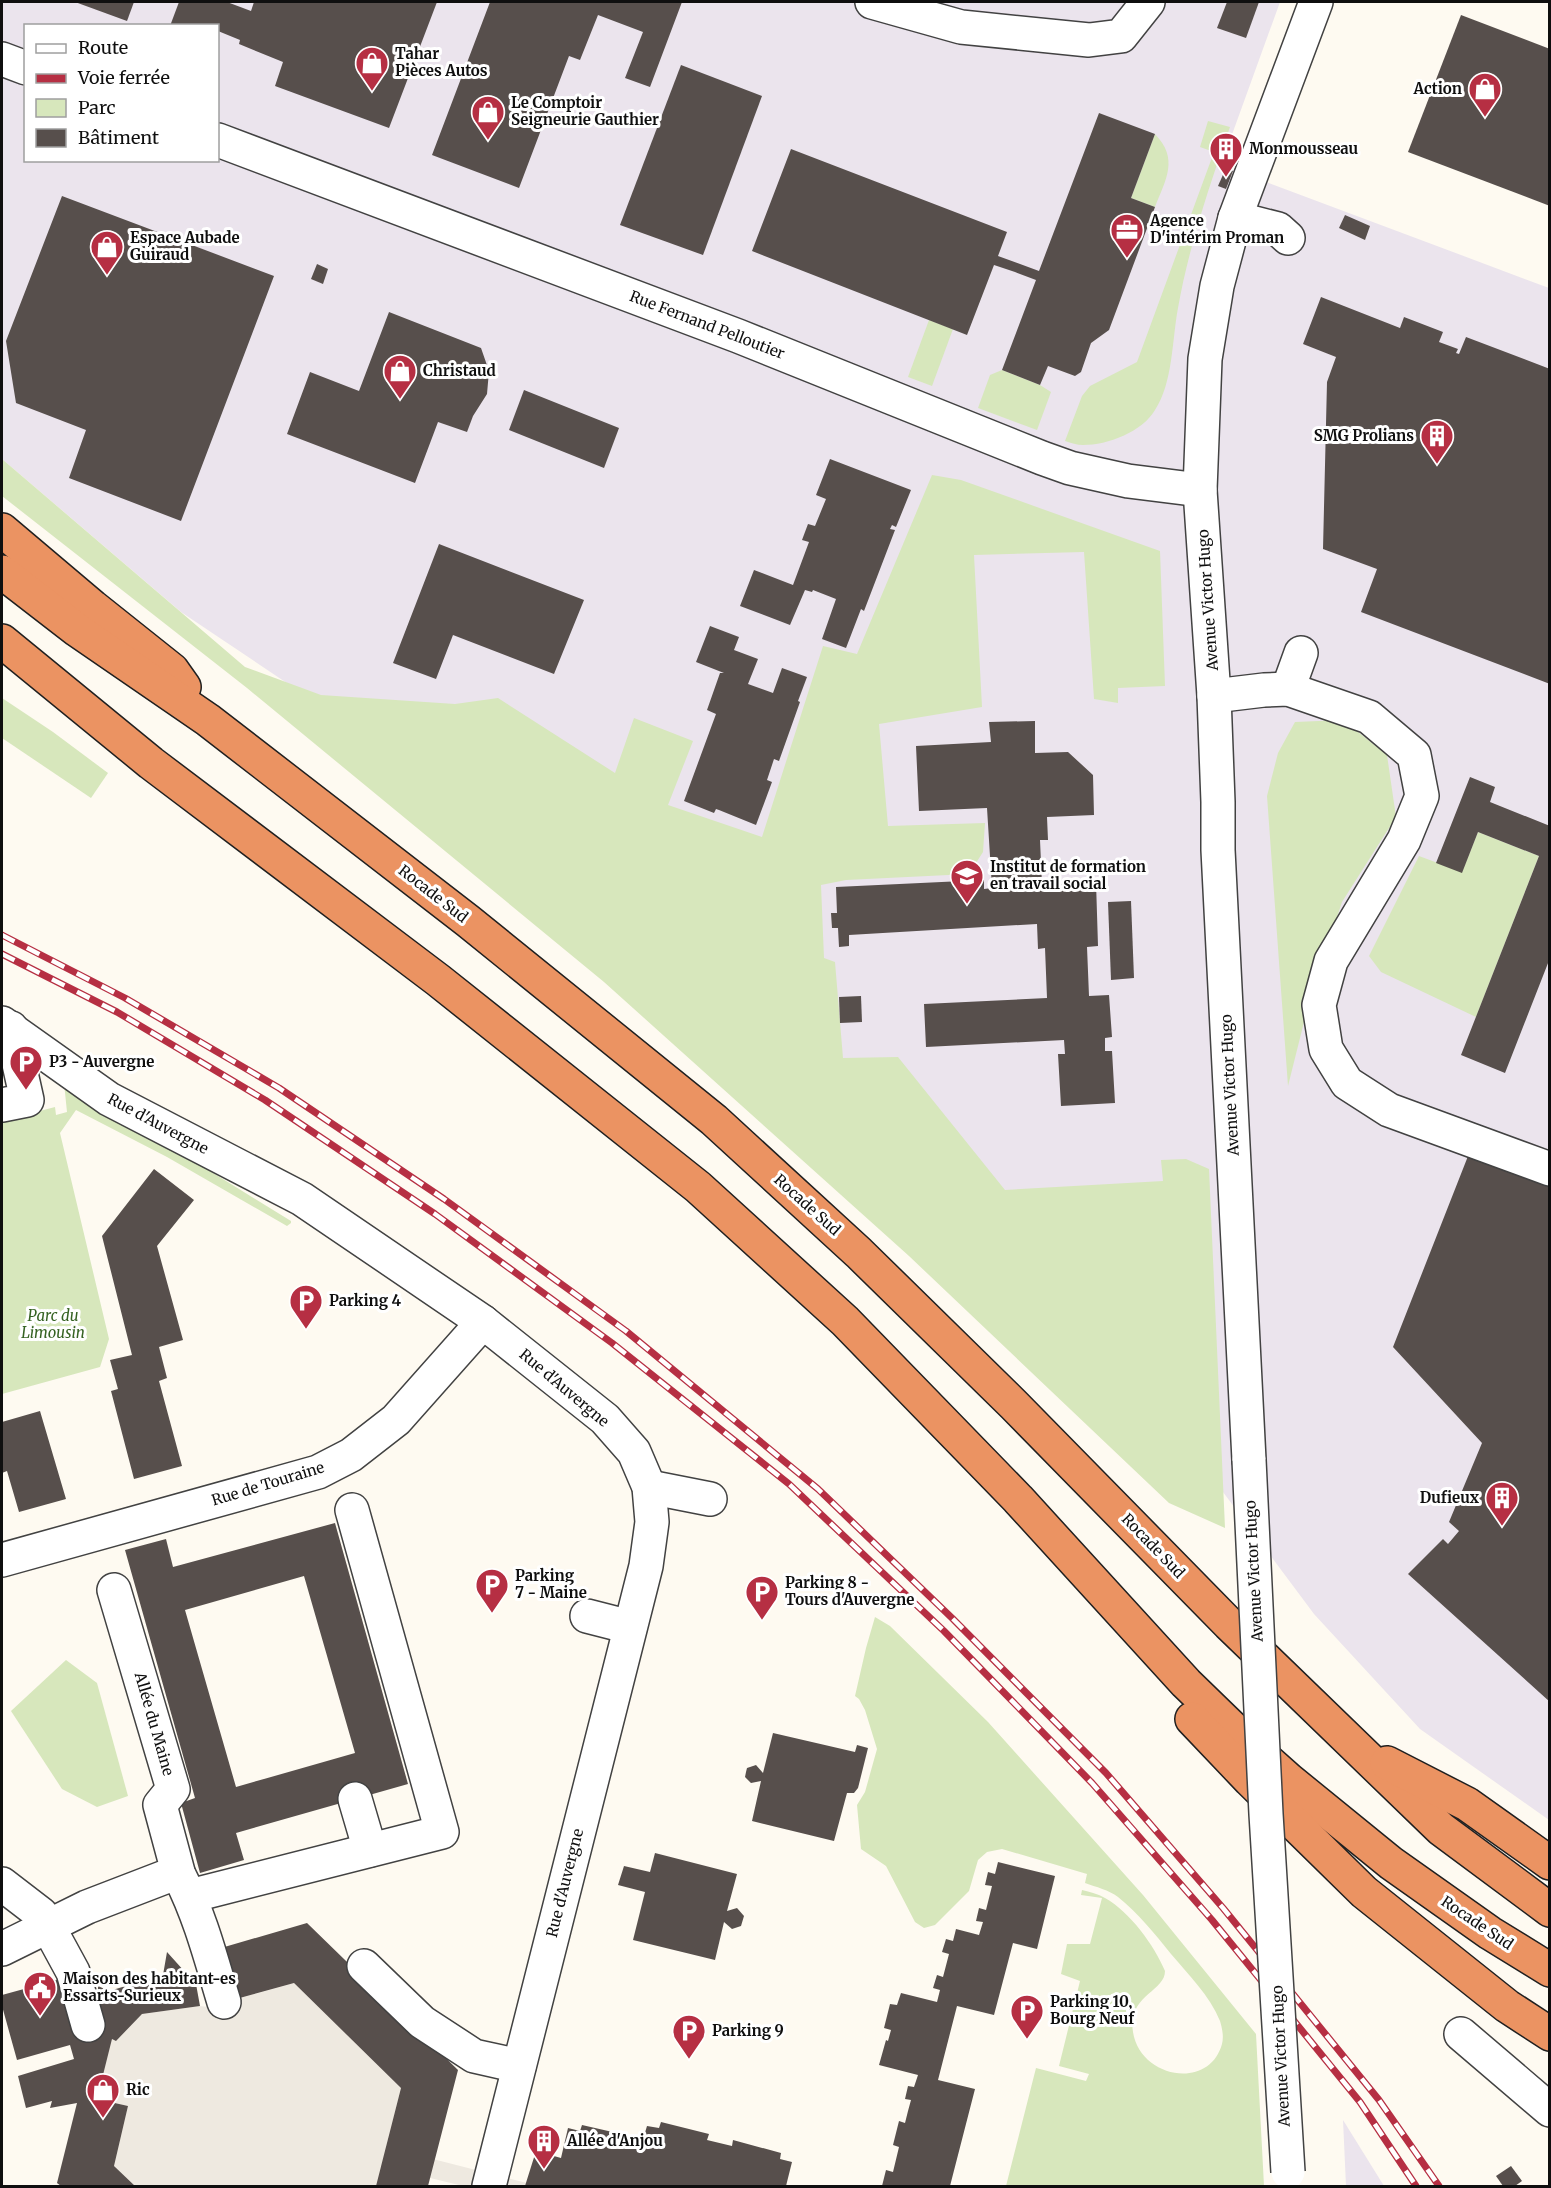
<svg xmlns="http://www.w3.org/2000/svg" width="1551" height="2188" font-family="Merriweather,serif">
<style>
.industrial{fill:#ebe4ed;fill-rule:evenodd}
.green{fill:#d7e7bc}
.plaza{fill:#eee9e0}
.building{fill:#574f4c;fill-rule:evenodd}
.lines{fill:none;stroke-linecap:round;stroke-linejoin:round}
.minor-casing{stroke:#424242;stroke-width:36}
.highway-casing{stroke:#202020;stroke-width:36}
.minor{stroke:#fff;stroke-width:33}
.highway{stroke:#eb9362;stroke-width:33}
.rail-casing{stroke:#b62f43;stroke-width:7}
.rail{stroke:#fff;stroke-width:4.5;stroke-dasharray:14;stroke-linecap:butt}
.minor-bridge-casing{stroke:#424242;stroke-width:36;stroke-linecap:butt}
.minor-bridge{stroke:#fff;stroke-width:33}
.labels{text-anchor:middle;stroke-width:6;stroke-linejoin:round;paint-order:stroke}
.poi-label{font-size:15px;font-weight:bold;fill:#0f0f0f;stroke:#fff;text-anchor:start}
.street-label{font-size:15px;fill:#0f0f0f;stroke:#fff}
.park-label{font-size:15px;font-style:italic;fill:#366323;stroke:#fff}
</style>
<rect width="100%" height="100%" fill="#fefaf1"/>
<g class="industrial">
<path d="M2,2H1280L1221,165L1549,288V1820L1420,1729L1314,1614L1176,1429L828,1046L181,612L2,459ZM26,26H218V160H26Z"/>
<polygon points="1343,2120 1384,2186 1346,2186"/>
</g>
<g class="green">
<path d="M1208,121L1230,127C1209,187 1189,246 1178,308C1172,340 1173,383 1155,410C1142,432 1108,445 1083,445C1077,445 1071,443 1065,441L1082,396L1090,386L1137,362L1214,152L1200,147Z"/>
<path d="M1155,134C1179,159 1166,179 1155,207L1131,198Z"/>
<polygon points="929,320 953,329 932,386 908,377"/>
<polygon points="1002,370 1040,385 1051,392 1037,430 978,408 990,375"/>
<polygon points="2,459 245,667 321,695 455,704 498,698 615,773 634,718 693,741 668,805 762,837 823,646 857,654 932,475 961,480 1160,551 1165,686 1118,688 1118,703 1094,699 1084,552 974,555 982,707 879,724 888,826 985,823 983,852 969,874 846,880 821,885 824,958 835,962 843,1058 898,1057 1005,1190 1163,1181 1161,1160 1186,1159 1209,1169 1225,1528 1169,1503 909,1256 604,982 247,688 2,496"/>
<polygon points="2,698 53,732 108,773 91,798 2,738"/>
<polygon points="1343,720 1387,755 1396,817 1342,902 1310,998 1288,1086 1267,796 1278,753 1295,722"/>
<polygon points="1478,832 1539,856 1476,1017 1381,972 1369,956 1419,856 1462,872"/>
<polygon points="64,1083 111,1110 291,1221 291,1223 287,1226 167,1157 76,1110 60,1133 109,1339 100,1367 2,1394 2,1121 55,1107 56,1115 67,1112"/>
<path d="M875,1617L890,1626L988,1722L1143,1895L1256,2034L1264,2186H1006L1036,2068L1086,2081L1089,2074L1059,2066L1080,1981L1061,1974L1067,1944H1090L1102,1898L1081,1895L1082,1890C1090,1892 1098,1894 1105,1898C1130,1912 1154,1945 1165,1971C1165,1992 1127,1995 1133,2032C1140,2078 1209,2091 1222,2044C1224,2036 1222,2028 1220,2021C1210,1996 1188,1974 1171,1954C1155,1934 1139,1914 1118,1897C1109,1890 1096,1887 1085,1883L1087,1874L1002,1849L987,1852L978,1860L969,1891L935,1925L924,1928L915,1922L886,1866L861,1849L857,1805L865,1792L877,1749L865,1710L859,1699L855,1696L866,1648Z"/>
<polygon points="66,1660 97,1683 128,1796 97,1807 62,1789 11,1711"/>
</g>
<polygon class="plaza" points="294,1983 401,2088 386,2147 527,2183 525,2186 463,2186 381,2166 376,2186 135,2186 114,2166 128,2106 97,2099 112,2039 116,2040 142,2014 200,2006 208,2007"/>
<g class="building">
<polygon points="75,2 134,2 127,21"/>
<polygon points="179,2 227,2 251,11 254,2 437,2 389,128 275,86 283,62 239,44 240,40 218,31 218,26 170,26"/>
<polygon points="490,2 682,2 650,87 625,78 643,32 598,15 580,60 569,56 519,188 432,155"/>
<polygon points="1227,2 1259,2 1246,38 1217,28"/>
<polygon points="1461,15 1550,49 1550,206 1408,152"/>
<polygon points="681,65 762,96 703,255 620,225"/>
<polygon points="1099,113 1155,134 1131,198 1155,207 1109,330 1091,343 1081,372 1075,376 1048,366 1040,385 1002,370 1036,280 1015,272 994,265 967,335 752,251 791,149 1007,232 998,256 1039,271"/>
<polygon points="1226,168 1233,171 1226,189 1218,186"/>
<polygon points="62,196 274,276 181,521 69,478 86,430 16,403 6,341"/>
<polygon points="1345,215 1370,226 1365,240 1339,228"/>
<polygon points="317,264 328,269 323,284 311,279"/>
<polygon points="1321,297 1400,328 1404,317 1443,332 1439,342 1458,349 1456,353 1459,354 1466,337 1550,369 1550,684 1361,612 1377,569 1323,549 1327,382 1336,357 1303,344"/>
<polygon points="389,312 481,348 489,371 487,394 473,416 467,432 438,422 415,483 287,434 310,372 359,391"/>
<polygon points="524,390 619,428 604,468 509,430"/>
<polygon points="830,459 911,490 896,527 892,525 890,529 895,530 864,611 861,609 846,648 822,639 836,599 813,590 812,592 805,590 790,625 740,606 754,570 793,585 809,542 802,540 808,524 815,526 826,499 816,495"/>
<polygon points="439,544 584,600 554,674 453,635 436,679 393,663"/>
<polygon points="710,626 739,637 734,650 758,659 748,684 773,693 782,668 807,677 798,701 800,702 779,761 774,759 767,780 772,782 756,825 719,810 716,809 714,813 684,801 716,714 707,710 720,673 724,673 696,662"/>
<polygon points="1035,721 1035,753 1068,752 1093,775 1094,815 1047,817 1048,840 1040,840 1042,885 1096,882 1098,946 1087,947 1089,996 1109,995 1112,1037 1105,1038 1105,1051 1112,1051 1115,1103 1061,1106 1058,1054 1065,1054 1064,1040 926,1047 924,1004 1047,998 1045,948 1038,949 1037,924 849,935 849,946 839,947 838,928 832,928 831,913 837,913 836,887 984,880 984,889 992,888 987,808 919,811 916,746 991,742 989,722"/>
<polygon points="1470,777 1495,787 1490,802 1550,826 1550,958 1505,1073 1461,1055 1539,856 1478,832 1462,873 1436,863"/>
<polygon points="1131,901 1134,978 1111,980 1108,902"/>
<polygon points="861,996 862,1022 840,1023 839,997"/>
<polygon points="1470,1151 1550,1182 1550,1702 1408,1574 1443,1539 1448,1544 1459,1531 1449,1522 1482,1443 1393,1347"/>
<polygon points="154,1169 194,1200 157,1246 183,1340 159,1347 167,1378 159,1381 182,1466 134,1479 111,1391 118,1389 110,1360 132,1355 102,1236"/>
<polygon points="40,1411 66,1499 19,1512 7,1471 2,1473 2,1422"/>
<path d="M335,1523L408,1784L236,1833L244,1860L200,1873L181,1803L195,1798L125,1550L166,1539L173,1567ZM304,1576L355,1753L236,1787L185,1610Z"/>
<polygon points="773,1733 855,1752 857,1745 868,1748 858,1788 854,1793 847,1793 834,1841 752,1821 761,1781 751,1783 745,1777 746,1772 747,1768 756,1765 763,1773"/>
<polygon points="655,1853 737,1874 727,1911 737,1908 744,1916 741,1926 732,1929 724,1922 715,1960 633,1940 645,1892 618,1885 624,1866 650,1872"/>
<polygon points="998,1862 1055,1876 1037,1949 1013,1943 994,2015 957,2006 938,2080 975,2089 950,2186 882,2186 886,2170 893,2172 899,2147 893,2145 899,2121 905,2123 908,2111 911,2100 905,2099 908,2086 914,2087 918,2075 879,2065 886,2040 888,2041 891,2030 884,2028 890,2004 897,2005 901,1993 937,2002 940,1990 933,1988 937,1975 943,1977 949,1954 942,1952 946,1939 953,1941 956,1929 979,1935 983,1922 976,1921 979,1908 986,1910 992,1886 985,1885 988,1872 995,1874"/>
<polygon points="307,1923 458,2070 428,2186 376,2186 401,2088 294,1983 236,1999 221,1948"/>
<polygon points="167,1952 185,1972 177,1979 196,1984 200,2006 142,2014 116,2041 112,2039 97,2099 128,2106 114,2166 135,2186 61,2186 57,2183 77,2103 50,2108 52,2101 26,2108 18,2076 74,2059 70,2045 17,2060 2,2006 2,1995 64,1978 98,2008 98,1986 109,1991 163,1975"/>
<polygon points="661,2122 709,2134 707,2140 732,2146 733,2140 781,2153 780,2159 792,2162 786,2186 525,2186 536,2151 561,2158 568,2128 580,2131 582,2125 630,2136 628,2143 641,2146 647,2126 659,2128"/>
<polygon points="1511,2166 1522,2181 1515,2186 1503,2186 1496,2176"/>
</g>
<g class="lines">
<g class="minor-casing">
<g id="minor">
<polyline points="872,2 961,27 1089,40 1121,36 1148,2"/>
<polyline points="2,59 26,68"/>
<polyline points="218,140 738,336 1042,458 1070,468 1128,481 1200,490"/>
<polyline points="1235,218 1278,229 1288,238"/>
<polyline points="1288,689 1301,653"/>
<polyline points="1214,696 1264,690 1288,689 1369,717 1414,755 1422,796 1404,840 1331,961 1319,1005 1326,1049 1347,1083 1389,1110 1550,1169"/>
<polyline points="2,1023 109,1099 302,1199 483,1322 605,1419 634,1452 649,1487 652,1522 646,1566 489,2186"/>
<polyline points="2,1105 27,1100 11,1028"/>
<polyline points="1249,1460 1218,850 1218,802 1214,696 1200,490 1205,359 1217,286 1235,218 1316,2"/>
<polyline points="649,1487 710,1499"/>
<polyline points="2,1560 318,1472 351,1455 396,1420 483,1322"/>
<polyline points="587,1616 630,1627"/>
<polyline points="355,1799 370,1850"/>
<path d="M180,1877C200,1916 211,1959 224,2002"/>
<polyline points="2,1884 41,1914 48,1926 73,1972 88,2025"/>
<polyline points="190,1896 442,1832 352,1510"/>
<polyline points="2,1949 87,1907 178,1872 160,1805 173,1789 114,1590"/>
<polyline points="364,1966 422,2022 474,2056 519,2066"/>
<polyline points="1461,2034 1550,2110"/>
</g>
</g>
<g class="highway-casing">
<g id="highway">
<polyline points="2,530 93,607 172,670 184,687"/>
<polyline points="2,572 77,630 208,720 468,921 714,1120 859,1253 1014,1405 1229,1624 1441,1829 1550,1910"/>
<polyline points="2,641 151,763 438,980 698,1187 845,1321 1018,1499 1186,1683 1253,1748 1289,1780 1391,1863 1490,1933 1550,1970"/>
<polyline points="1192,1719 1250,1780 1364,1892 1507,2006 1550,2034"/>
<polyline points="1387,1763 1467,1804 1550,1863"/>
</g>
</g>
<use href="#minor" class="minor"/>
<use href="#highway" class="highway"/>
<g class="rail-casing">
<g id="rail">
<polyline points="2,935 125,998 279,1088 444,1199 626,1331 818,1489 952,1618 1106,1773 1223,1908 1379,2100 1439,2186"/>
<polyline points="2,954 117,1012 265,1100 435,1214 612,1343 789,1484 944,1631 1092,1783 1212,1920 1360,2102 1416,2186"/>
</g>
</g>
<use href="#rail" class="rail"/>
<g class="minor-bridge-casing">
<polyline id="minor-bridge" points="1249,1460 1266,1814 1288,2172"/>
</g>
<use href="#minor-bridge" class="minor-bridge"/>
</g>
<defs>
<g id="shop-pin" transform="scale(1.725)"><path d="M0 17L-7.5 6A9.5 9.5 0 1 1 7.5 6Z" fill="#b62f43" stroke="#fff"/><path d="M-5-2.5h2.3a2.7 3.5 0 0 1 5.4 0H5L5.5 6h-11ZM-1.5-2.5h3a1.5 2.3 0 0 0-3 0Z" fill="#fff"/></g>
<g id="building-pin" transform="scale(1.725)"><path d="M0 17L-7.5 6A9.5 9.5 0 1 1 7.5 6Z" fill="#b62f43" stroke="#fff"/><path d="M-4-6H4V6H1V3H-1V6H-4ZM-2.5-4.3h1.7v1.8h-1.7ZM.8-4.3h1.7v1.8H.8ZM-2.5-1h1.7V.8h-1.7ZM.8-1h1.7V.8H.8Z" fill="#fff"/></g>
<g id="office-pin" transform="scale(1.725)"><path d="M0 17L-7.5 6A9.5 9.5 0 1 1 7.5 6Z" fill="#b62f43" stroke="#fff"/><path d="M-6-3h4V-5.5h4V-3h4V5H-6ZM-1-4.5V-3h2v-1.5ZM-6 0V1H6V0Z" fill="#fff"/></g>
<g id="university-pin" transform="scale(1.725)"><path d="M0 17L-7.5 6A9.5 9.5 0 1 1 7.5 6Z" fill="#b62f43" stroke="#fff"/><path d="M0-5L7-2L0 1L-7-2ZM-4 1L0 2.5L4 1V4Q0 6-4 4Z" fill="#fff"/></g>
<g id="parking-pin" transform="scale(1.725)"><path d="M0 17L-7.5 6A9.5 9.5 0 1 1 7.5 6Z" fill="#b62f43" stroke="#fff"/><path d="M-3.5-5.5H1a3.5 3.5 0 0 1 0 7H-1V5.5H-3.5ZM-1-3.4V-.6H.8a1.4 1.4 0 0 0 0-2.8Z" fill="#fff"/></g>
<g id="civic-pin" transform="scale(1.725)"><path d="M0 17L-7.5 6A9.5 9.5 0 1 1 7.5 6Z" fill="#b62f43" stroke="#fff"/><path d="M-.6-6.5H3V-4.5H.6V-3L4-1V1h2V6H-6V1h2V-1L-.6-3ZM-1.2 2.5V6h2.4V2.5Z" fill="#fff"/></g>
</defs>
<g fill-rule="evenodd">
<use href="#shop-pin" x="372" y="63"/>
<use href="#shop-pin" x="1485" y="89"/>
<use href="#shop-pin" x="488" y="112"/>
<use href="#building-pin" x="1226" y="149"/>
<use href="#office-pin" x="1127" y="230"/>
<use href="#shop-pin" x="107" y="247"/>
<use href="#shop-pin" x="400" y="371"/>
<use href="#building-pin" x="1437" y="436"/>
<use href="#university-pin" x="967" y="876"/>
<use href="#parking-pin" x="26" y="1062"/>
<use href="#parking-pin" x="306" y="1301"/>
<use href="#building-pin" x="1502" y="1498"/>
<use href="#parking-pin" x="492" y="1585"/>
<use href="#parking-pin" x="762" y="1592"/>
<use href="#civic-pin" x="40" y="1988"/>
<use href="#parking-pin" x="1027" y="2011"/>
<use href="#parking-pin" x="689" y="2031"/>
<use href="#shop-pin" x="103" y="2090"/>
<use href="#building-pin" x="544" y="2141"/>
</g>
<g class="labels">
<g class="poi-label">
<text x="395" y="59">Tahar<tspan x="395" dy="17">Pièces Autos</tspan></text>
<text x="1462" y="94" text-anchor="end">Action</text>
<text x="511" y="108">Le Comptoir<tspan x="511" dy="17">Seigneurie Gauthier</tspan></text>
<text x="1249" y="154">Monmousseau</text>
<text x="1150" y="226">Agence<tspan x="1150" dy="17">D'intérim Proman</tspan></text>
<text x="130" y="243">Espace Aubade<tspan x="130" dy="17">Guiraud</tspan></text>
<text x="423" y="376">Christaud</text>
<text x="1414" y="441" text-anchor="end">SMG Prolians</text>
<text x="990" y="872">Institut de formation<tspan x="990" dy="17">en travail social</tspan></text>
<text x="49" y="1067">P3 - Auvergne</text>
<text x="329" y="1306">Parking 4</text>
<text x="1479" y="1503" text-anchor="end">Dufieux</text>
<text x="515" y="1581">Parking<tspan x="515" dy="17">7 - Maine</tspan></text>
<text x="785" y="1588">Parking 8 -<tspan x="785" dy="17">Tours d'Auvergne</tspan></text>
<text x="63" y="1984">Maison des habitant-es<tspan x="63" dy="17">Essarts-Surieux</tspan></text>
<text x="1050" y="2007">Parking 10,<tspan x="1050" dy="17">Bourg Neuf</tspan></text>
<text x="712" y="2036">Parking 9</text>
<text x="126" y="2095">Ric</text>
<text x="567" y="2146">Allée d'Anjou</text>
</g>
<g class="street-label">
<text transform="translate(707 325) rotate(21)" y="5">Rue Fernand Pelloutier</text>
<text transform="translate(1208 600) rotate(-94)" y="5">Avenue Victor Hugo</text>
<text transform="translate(433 894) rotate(38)" y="5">Rocade Sud</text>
<text transform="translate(1230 1085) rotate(-93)" y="5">Avenue Victor Hugo</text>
<text transform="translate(158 1124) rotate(28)" y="5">Rue d'Auvergne</text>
<text transform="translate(807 1205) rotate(42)" y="5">Rocade Sud</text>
<text transform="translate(564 1388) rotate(40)" y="5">Rue d'Auvergne</text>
<text transform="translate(268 1484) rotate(-17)" y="5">Rue de Touraine</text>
<text transform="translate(1153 1546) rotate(46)" y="5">Rocade Sud</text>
<text transform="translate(1254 1571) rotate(-93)" y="5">Avenue Victor Hugo</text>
<text transform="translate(154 1724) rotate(74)" y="5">Allée du Maine</text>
<text transform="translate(565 1883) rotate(-76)" y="5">Rue d'Auvergne</text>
<text transform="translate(1477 1923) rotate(34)" y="5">Rocade Sud</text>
<text transform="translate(1281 2056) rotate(-93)" y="5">Avenue Victor Hugo</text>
</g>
<g class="park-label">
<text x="53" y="1321">Parc du<tspan x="53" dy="17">Limousin</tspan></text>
</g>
</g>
<rect width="1551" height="2188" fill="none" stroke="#0f0f0f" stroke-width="6"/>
<rect x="24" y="24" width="195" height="138" fill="#ffffff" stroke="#9f9f9f" stroke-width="1.5"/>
<rect x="36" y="44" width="30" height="9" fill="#ffffff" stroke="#9f9f9f" stroke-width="1.5"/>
<text x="78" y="54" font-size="18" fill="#0f0f0f">Route</text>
<rect x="36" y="74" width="30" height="9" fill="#b62f43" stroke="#9f9f9f" stroke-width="1.5"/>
<text x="78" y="84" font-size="18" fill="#0f0f0f">Voie ferrée</text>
<rect x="36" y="99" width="30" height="18" fill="#d7e7bc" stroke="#9f9f9f" stroke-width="1.5"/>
<text x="78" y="114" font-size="18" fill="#0f0f0f">Parc</text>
<rect x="36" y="129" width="30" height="18" fill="#574f4c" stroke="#9f9f9f" stroke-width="1.5"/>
<text x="78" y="144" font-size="18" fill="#0f0f0f">Bâtiment</text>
</svg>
